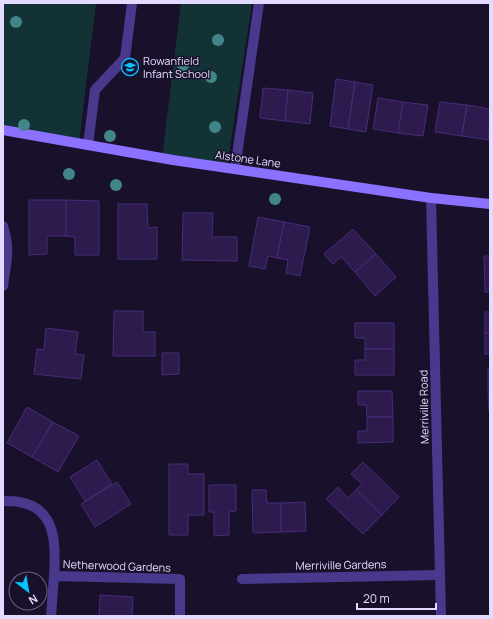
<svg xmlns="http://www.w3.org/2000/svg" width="493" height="619" font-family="Manrope,sans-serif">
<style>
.green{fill:#133236}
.building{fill:#2d1b4d;stroke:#472c7a}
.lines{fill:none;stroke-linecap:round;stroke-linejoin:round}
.lane{stroke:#49398c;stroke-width:10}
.street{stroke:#49398c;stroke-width:10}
.secondary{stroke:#8a71ff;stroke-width:10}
.tree{fill:#40858a}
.labels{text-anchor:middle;stroke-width:3;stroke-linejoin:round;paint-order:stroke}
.poi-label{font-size:11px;fill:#e4daff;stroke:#19102b;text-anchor:start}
.street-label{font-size:11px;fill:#e4daff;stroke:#19102b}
</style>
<rect width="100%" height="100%" fill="#19102b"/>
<g class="green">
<polygon points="3,3 96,3 79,144 3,130"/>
<polygon points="181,3 252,3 227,168 162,159"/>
</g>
<g class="building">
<polygon points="336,79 355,82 348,129 330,126"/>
<polygon points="355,82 373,85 366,132 348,129"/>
<polygon points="263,88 288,90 285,121 260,118"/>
<polygon points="288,90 313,93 310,124 285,121"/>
<polygon points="378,98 403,102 398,133 373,129"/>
<polygon points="403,102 428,105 423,136 398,133"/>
<polygon points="440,102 467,105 462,136 435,132"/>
<polygon points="467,105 490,109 489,140 462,136"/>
<polygon points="29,200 66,200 66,236 47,236 47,254 29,255"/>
<polygon points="66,200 99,201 99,255 75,255 75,237 66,236"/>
<polygon points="118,204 147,204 148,228 157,227 157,259 118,259"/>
<polygon points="183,213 213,213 212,237 237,237 237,261 182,260"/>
<polygon points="258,217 284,222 277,258 268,256 265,269 249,266"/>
<polygon points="284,222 310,227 300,276 286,273 288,260 277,258"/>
<polygon points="353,229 376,254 355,272 341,257 333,264 324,254"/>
<polygon points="376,254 396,277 375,296 355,272"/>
<polygon points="484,256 490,256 490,292 485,292"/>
<polygon points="114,311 143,311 143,332 155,332 155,356 113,356"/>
<rect x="485" y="312" width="5" height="21"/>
<polygon points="355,323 394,323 394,349 365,349 365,338 355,338"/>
<polygon points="46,328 78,332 75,354 84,355 81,379 34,374 37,349 44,350"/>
<rect x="485" y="333" width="5" height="21"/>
<polygon points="365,349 394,349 394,375 355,375 355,360 365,360"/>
<polygon points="162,353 179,353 179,374 162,375"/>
<rect x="488" y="369" width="2" height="21"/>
<polygon points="488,390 490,390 490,411 489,411"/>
<polygon points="358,391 392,391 393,417 367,417 366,405 358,405"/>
<polygon points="27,407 53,422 32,457 7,443"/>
<polygon points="367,417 393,417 393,442 358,443 358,431 367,431"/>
<polygon points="53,422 79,436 58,472 32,457"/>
<polygon points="97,460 112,484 85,501 70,477"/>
<polygon points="363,462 399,497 382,515 356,490 362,484 351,474"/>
<polygon points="169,464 188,464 188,474 204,474 204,515 188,515 188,535 169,535"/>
<polygon points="117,482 131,504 95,527 81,504"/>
<polygon points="209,485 236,485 236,511 229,512 229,535 214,536 214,512 209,512"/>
<polygon points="338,487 348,498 356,490 382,515 363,534 326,499"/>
<polygon points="252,490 266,490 267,503 281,503 281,532 253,533"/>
<polygon points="305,502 306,531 281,532 281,503"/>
<polygon points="100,595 133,597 132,616 99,616"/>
</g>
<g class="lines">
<g class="lane">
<polyline points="88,145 95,90 125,58 132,3"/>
<polyline points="235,169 259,3"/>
</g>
<g class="street">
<polyline points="431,198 441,616"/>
<path d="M3,226C11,251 6,262 3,286"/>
<path d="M3,501C8,501 14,501 19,502C57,508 56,546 54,576"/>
<polyline points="242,579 439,575"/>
<polyline points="51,616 54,576 180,579 180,616"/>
</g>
<polyline class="secondary" points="3,130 173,160 431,198 490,204"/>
</g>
<g class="tree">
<circle cx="16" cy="22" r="6"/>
<circle cx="218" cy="40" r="6"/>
<circle cx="183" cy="65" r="6"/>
<circle cx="211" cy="77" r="6"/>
<circle cx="24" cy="125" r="6"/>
<circle cx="215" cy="127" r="6"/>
<circle cx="110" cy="136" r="6"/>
<circle cx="69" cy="174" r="6"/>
<circle cx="116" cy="185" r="6"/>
<circle cx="275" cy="199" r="6"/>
</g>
<defs>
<g id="school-ring" transform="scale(0.9)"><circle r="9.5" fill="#19102b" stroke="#06c1ff" stroke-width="1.5"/><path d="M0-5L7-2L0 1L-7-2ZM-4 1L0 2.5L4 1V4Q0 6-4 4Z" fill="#06c1ff"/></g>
</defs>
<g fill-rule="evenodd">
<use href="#school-ring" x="130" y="67"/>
</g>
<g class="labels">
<g class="poi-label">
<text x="143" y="65">Rowanfield<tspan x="143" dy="13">Infant School</tspan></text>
</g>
<g class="street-label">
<text transform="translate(248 159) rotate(8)" y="4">Alstone Lane</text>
<text transform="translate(424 407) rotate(-91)" y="4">Merriville Road</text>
<text transform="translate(341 565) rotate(-1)" y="4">Merriville Gardens</text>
<text transform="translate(117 566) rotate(2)" y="4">Netherwood Gardens</text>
</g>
</g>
<rect width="493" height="619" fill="none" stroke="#e4daff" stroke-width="8"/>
<g transform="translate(28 591) rotate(149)"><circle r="19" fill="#19102b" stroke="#6a6180"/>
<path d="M0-3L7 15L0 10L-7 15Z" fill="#06c1ff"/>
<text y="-6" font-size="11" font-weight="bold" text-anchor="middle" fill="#e4daff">N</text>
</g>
<path d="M357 603v6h79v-6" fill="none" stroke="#e4daff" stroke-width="2"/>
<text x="363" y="603" font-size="12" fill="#e4daff" stroke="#19102b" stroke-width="3" paint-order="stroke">20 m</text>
</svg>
